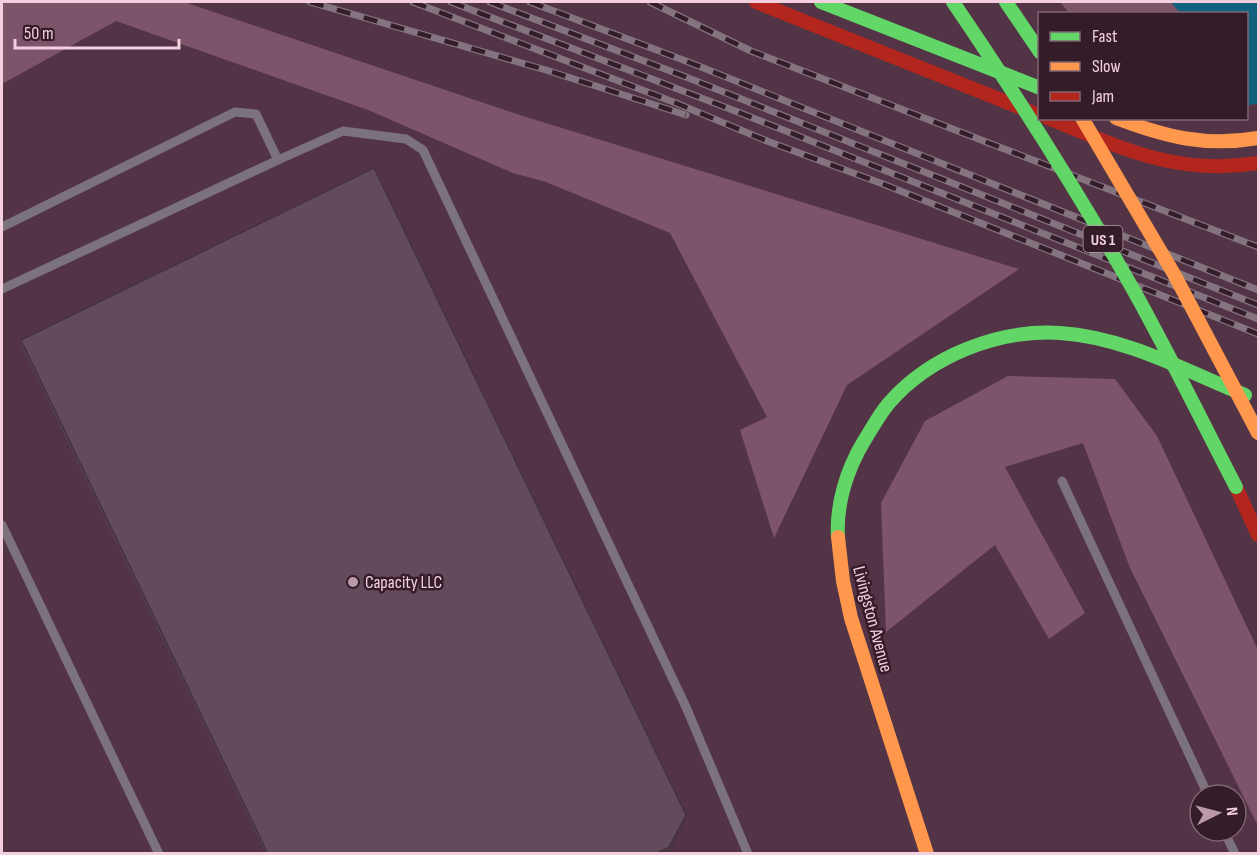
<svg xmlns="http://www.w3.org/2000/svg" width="1260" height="855" font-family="'Sofia Sans Condensed',sans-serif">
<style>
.green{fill:#7d5469}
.water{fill:#11627f}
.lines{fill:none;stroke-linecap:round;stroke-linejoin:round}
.lane{stroke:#7b727d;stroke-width:9}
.fast{stroke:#63d668;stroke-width:14}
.slow{stroke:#ff974d;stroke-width:14}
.jam{stroke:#b3261e;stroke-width:14}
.rail-casing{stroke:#837480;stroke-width:7}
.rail{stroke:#351c29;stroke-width:4.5;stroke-dasharray:14;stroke-linecap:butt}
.fast-bridge{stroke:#63d668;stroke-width:14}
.slow-bridge{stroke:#ff974d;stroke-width:14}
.wall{fill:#55404f}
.shaded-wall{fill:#453440}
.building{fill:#634b5c;stroke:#453440;stroke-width:1.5}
.poi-dot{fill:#b9a;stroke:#351c29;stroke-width:2}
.labels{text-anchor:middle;stroke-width:5;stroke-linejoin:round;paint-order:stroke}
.shield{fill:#351c29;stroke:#ba99a9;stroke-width:1.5}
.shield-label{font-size:16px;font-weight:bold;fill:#f3cfe0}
.poi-label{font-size:18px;fill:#f3cfe0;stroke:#351c29;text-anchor:start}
.street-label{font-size:18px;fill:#f3cfe0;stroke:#351c29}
</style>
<rect width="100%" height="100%" fill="#533446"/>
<g class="green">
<polygon points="2,2 184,2 523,116 1019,269 847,385 774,538 740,430 767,417 670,233 546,182 513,173 368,110 116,21 2,84"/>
<polygon points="1060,2 1171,2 1180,13 1069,13"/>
<polygon points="1008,376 1115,379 1157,436 1258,650 1258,826 1130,568 1083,443 1005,467 1085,613 1049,639 995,545 886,632 881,503 925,421"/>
</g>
<polygon class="water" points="1171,2 1258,2 1258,103 1247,106 1246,14 1180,13"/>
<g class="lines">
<g class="lane">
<polyline points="278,160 343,131 406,139 423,150 686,707 748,854"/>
<polyline points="2,227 235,112 256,114 278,160 2,289"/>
<polyline points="1062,481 1208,795"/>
<polyline points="2,525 159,854"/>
<polyline points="1224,831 1235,854"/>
</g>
<g class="fast">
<polyline points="821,2 1040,88"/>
<polyline points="1006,2 1040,52"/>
<path d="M838,537C836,504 847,469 864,441C872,428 879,415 889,403C930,356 998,329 1060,333C1125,337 1186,371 1245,395"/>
</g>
<g class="slow">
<path d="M1116,118C1166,137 1205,147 1258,138"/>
<polyline points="838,537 843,581 851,618 927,854"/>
</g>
<g class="jam">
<polyline points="756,2 1039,115"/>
<path d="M1048,118C1121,148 1177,176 1258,163"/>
<polyline points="1236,487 1258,535"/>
</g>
<g class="rail-casing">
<g id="rail">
<polyline points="310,2 546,70 686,115"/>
<polyline points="413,2 676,103 767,141 883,184 1258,334"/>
<polyline points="451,2 743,114 1258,319"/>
<polyline points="490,2 686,77 1258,305"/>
<polyline points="530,2 691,63 1258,290"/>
<polyline points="650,2 751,51 1258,247"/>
</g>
</g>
<use href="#rail" class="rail"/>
<path class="fast-bridge" d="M953,2C1019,99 1082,198 1139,300C1173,362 1204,425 1236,487"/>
<polyline class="slow-bridge" points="1082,118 1174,274 1258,433"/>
</g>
<polygon class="wall" points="21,340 686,819 669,852 665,854 266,854 21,345"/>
<polygon class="shaded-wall" points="686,815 686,819 669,852 665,854 655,854"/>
<polygon class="building" points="374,168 686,815 669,847 655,854 268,854 21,340"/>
<circle class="poi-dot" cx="353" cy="582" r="6"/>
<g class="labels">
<rect class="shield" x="1083.5" y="226" width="39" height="26" rx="4.5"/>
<g class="shield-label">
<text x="1103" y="245">US 1</text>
</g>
<g class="poi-label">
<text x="365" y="588">Capacity LLC</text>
</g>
<g class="street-label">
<text transform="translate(873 619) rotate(75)" y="6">Livingston Avenue</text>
</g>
</g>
<rect width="1260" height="855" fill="none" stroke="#f3cfe0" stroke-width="6"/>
<rect x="1038" y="12" width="210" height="108" fill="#351c29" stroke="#816472" stroke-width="1.5"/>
<rect x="1050" y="32" width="30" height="9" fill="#63d668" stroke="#816472" stroke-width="1.5"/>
<text x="1092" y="42" font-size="18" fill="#f3cfe0">Fast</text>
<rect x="1050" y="62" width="30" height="9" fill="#ff974d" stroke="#816472" stroke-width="1.5"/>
<text x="1092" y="72" font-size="18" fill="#f3cfe0">Slow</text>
<rect x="1050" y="92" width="30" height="9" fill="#b3261e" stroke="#816472" stroke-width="1.5"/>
<text x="1092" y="102" font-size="18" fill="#f3cfe0">Jam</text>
<g transform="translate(1218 813) rotate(84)"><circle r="28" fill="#351c29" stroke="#816472" stroke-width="1.5"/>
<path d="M0-4.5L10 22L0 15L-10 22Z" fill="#bb99aa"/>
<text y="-9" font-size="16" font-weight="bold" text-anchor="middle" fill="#f3cfe0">N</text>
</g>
<path d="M15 39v9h164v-9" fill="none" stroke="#f3cfe0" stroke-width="3"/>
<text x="24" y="39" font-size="18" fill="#f3cfe0" stroke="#351c29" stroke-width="4.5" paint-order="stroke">50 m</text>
</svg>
